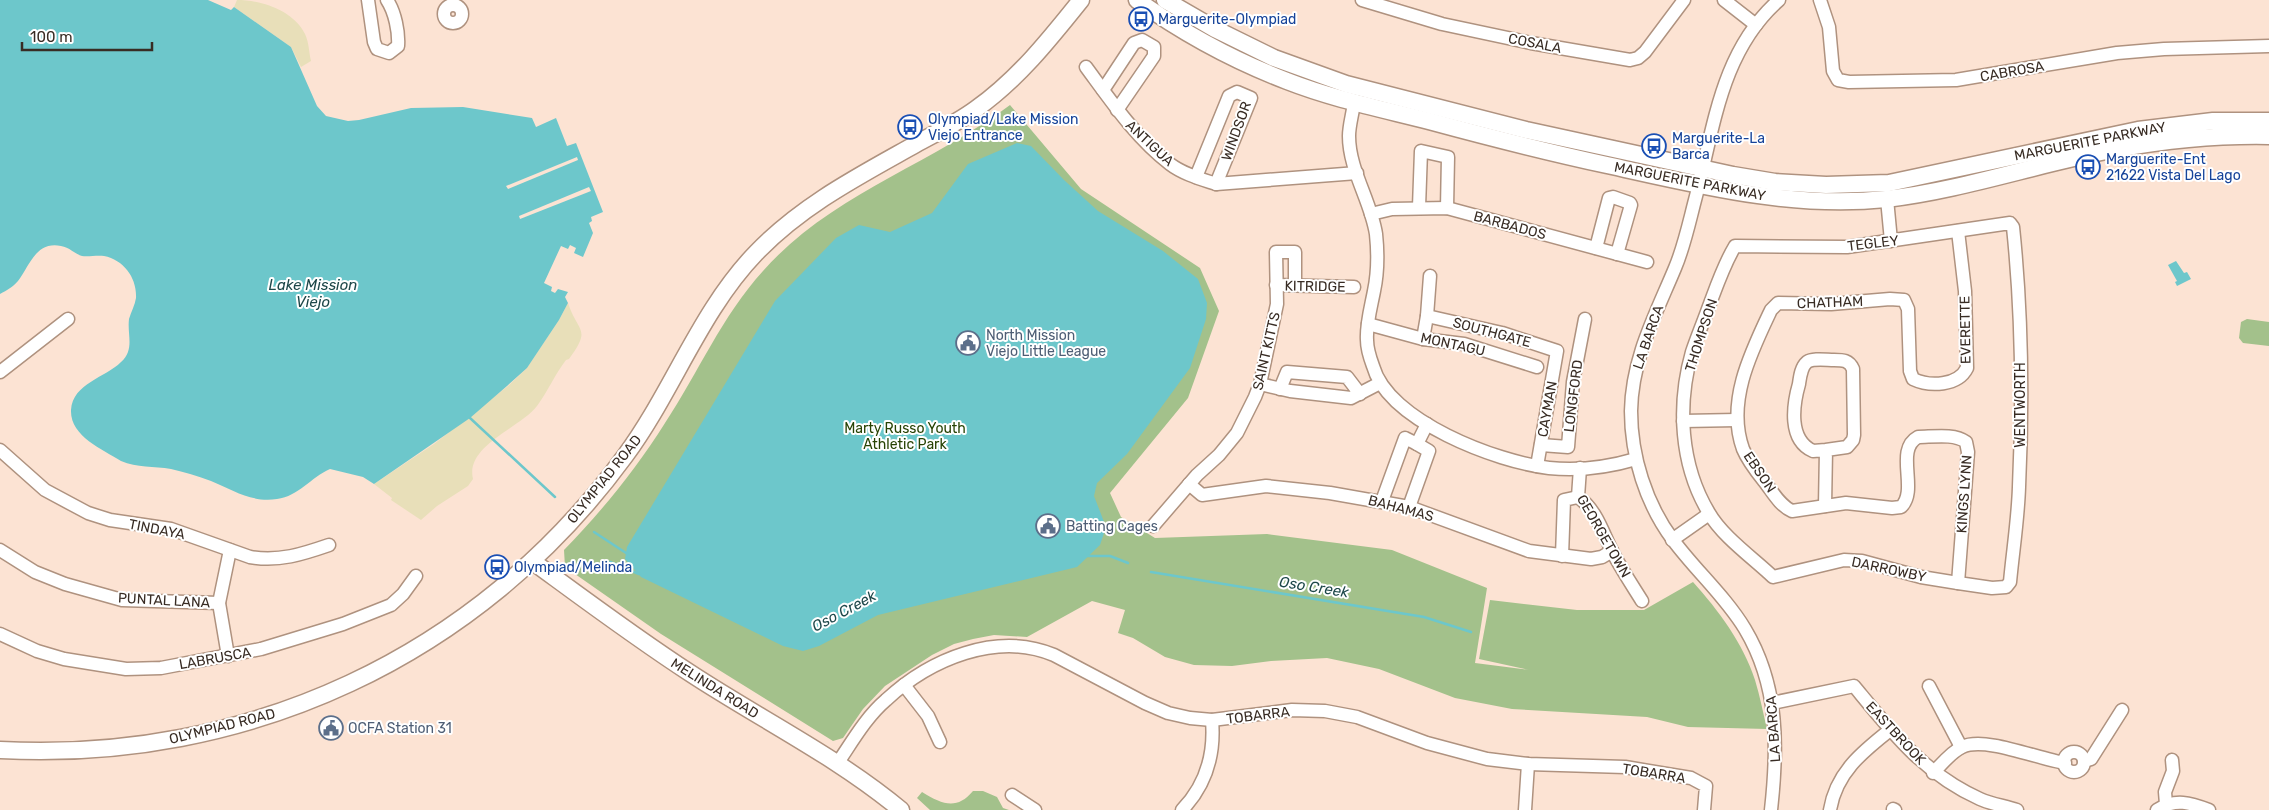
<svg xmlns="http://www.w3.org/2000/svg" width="2269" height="810" font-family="Rubik,sans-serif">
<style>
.green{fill:#a3c18b}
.sand{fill:#e8dfb9}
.water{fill:#6dc7cb}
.pier{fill:#fce3d3}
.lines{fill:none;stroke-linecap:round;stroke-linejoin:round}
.stream{stroke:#6dc7cb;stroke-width:2.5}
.minor-casing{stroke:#af927f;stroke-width:15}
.major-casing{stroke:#af927f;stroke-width:19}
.minor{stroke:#fff;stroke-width:12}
.major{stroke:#fff;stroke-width:16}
.labels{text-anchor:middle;stroke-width:4;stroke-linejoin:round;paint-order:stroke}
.transit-label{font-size:14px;fill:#164399;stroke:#fff;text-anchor:start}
.street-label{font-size:14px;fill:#382c24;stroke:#fff}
.service-label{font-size:14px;fill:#4e5e75;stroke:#fff;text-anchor:start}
.park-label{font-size:14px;fill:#274304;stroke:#fff}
.water-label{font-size:15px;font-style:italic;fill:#1e484a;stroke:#fff}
</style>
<rect width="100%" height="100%" fill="#fce3d3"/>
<g class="green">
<path d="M1010,105L1081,189L1200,268L1219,311L1188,398L1110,493L1121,517L1155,538L1267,534L1392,550L1487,588L1475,663L1529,670L1479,659L1490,600L1577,610H1644L1693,582C1719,611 1743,643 1755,680C1760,696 1763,713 1767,729L1688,727L1647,717L1512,709L1455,698L1379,669L1327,658L1271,661L1232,666L1194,665L1165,657L1133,638L1118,633L1125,610L1092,601L1027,637L994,635L973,639L954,644L932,655L885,686L863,709L843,738L833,741L661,634L565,567L564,550C602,511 636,469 665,423C698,373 722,316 763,271C830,195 930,165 1010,105Z"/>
<polygon points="2247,319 2269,322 2269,346 2243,343 2239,338 2241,322"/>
<path d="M973,791H983L997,797L1003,808L1009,810H930L917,798L922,792C943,805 957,810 973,791Z"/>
</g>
<g class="sand">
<path d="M237,0C261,0 293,10 305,34C309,42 309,53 311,61L301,67L291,47L234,7Z"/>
<path d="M568,303C578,333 592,328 569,359L566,360C555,374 548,391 537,406C520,428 465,446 473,479L468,486L437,506L421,520L391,500L392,498L374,484L434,444L508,386L527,368L559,320Z"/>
</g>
<g class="water">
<path d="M0,0H208L231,10L234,7L291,47L317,106L326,116L348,121L359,120L411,108L463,107L532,118L536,127L556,118L567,146L576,143L603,212L591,217L592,221L589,223L593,233L583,257L574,253L576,248L570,245L568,249L561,246L544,283L552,287L551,291L555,293L558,289L568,292L565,297L568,303L559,320L527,368L507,386L470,418L374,484L363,477L330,469C310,478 299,496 277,499C252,503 233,490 211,481C198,476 184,472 171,469C154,466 137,468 121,461C102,449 70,436 71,410C73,383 105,378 121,362C135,349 127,335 129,319C131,312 135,305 136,298C137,278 124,260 104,256C97,255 88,257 82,256C75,254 69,247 61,246C36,241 30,265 18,281C13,287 7,290 0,294Z"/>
<polygon points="1017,143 1031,146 1064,180 1098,211 1163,251 1198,279 1207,303 1206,319 1190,368 1127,454 1097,483 1094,496 1106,527 1100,545 1077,567 878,615 819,646 803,651 783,646 641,577 625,559 627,547 775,301 836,238 859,225 890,232 932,213 968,164"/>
<polygon points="2176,261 2184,273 2187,272 2191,279 2177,286 2175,282 2177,281 2168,265"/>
</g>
<g class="pier">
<polygon points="577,157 578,160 508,189 506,186"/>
<polygon points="589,187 591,191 520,219 519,216"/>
</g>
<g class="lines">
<g class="stream">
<polyline points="470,418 555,497"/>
<polyline points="594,532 626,553"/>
<polyline points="1086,556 1110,556 1128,563"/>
<polyline points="610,562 639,574"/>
<polyline points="1151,572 1424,617 1471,632"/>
</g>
<g class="minor-casing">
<g id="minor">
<path d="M368,0L374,42L377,49L389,53L398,46C399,32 395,12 387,0"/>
<polyline points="1362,0 1442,24 1531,43 1630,60 1638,58 1645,52 1684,0"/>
<polyline points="1724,0 1756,25"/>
<polyline points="1820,0 1829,27 1833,71 1838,80 1849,82 1956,80 2117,53 2164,49 2269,46"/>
<circle cx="453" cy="14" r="9"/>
<path d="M1086,67C1111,101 1136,138 1170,164C1183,174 1201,179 1216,184L1357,173"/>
<polyline points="1103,90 1134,43 1142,40 1154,47 1154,56 1117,110"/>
<path d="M1354,102C1353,113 1349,125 1349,136C1349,170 1371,201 1376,234C1378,253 1378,272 1374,291C1371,307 1366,324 1367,340C1367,348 1370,358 1373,366C1388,421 1497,462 1549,468C1578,471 1609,467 1636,459"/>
<polyline points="1196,177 1229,96 1237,92 1251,98 1216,184"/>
<polyline points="1887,199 1891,241"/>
<polyline points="1419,207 1421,151 1448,157 1447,208"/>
<polyline points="1371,214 1392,209 1447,208 1647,262"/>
<path d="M2010,223L2013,227C2022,313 2023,401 2019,487C2018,519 2013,550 2010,582L2006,587L1992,588L1958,583L1921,577L1862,561L1844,560L1773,577C1753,558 1722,536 1709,513C1680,465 1677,405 1692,352C1697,337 1703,323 1708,309C1716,288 1723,266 1735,246L1847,247Z"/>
<polyline points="1596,248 1609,198 1613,197 1630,203 1631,205 1617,254"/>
<polyline points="1276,285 1354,287"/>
<polyline points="1427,316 1502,333 1557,351 1537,466"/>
<polyline points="1368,324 1423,339 1464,344 1537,367"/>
<polyline points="1423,339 1427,316 1430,276"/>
<polyline points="0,372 68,319"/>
<polyline points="1260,384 1290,391 1351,398 1380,383"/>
<polyline points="1280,389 1287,372 1347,377 1360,394"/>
<polyline points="1683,421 1737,420"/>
<polyline points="1541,445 1568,447 1573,382 1585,319"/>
<path d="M0,450L45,490L88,513L110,520L171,529L250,557C279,562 303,554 329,545"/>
<path d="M1580,468L1578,497C1597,510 1603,534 1613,553C1622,570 1632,585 1642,601"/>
<polyline points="1189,484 1202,495 1266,486 1330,493 1409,507 1529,551 1591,559 1602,557 1612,551"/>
<polyline points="1382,501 1405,438 1417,444 1427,424"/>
<path d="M1825,506L1826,450L1847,447L1853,440L1854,435L1853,369C1849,360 1843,360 1834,360C1826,360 1813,358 1807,362C1801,367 1800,377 1799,384C1793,405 1788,440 1813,451L1826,450"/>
<polyline points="1409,507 1429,451 1417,444"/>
<polyline points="1153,526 1197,475 1219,455 1237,433 1255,397 1260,384 1277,304 1276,252 1295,252 1295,284"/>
<polyline points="1672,540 1709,514"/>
<polyline points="0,550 35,572 65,584 122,600 219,603"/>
<polyline points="1562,556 1564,500 1578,497"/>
<path d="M1958,583L1968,452L1966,442C1954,433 1932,437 1918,437C1894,450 1919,490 1901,507L1892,508L1846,503L1792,511C1780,506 1772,491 1764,481C1756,471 1748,461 1743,449C1726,402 1751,352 1771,310L1778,303L1831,304L1890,299L1904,300L1908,309L1910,371L1913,379C1930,387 1958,386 1967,368L1965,291L1958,231"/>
<polyline points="0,634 37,651 64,659 126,669 161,668 261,649 343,624 391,605 403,594 416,576"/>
<polyline points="228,656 219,603 230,550"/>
<polyline points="904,685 928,716 940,742"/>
<polyline points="1929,686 1961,747"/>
<path d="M1772,703L1854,686C1892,732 1924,774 1980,799C1991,804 2005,806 2017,810"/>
<circle cx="2074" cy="762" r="10"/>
<polyline points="2084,761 2091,759 2122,710"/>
<path d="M837,764C852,742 866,717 886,700C930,659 997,631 1054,655L1145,703L1168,713L1190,718L1212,720L1292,710L1325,711L1357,717L1427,743L1487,759L1528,764L1625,767L1691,778L1706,786L1704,810"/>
<path d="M1933,773C1942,764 1951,752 1962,747C1985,736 2038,759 2065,763"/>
<polyline points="1012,795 1035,810"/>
<polyline points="2166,804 2165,792 2173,771 2172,760"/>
<polyline points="1893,809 1895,810"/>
<path d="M1182,810C1206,785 1215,755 1212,720"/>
<polyline points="1525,810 1528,764"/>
<path d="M1771,810C1778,747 1779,686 1745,629C1725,596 1696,571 1673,540C1646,504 1631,456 1631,411C1632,358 1655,316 1675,268C1684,247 1689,223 1695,200C1714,129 1720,52 1779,0"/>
<path d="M1830,810C1836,773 1862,752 1890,730"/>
<path d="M2157,810C2175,798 2191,803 2209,810"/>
</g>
</g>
<g class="major-casing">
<g id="major">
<path d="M1137,0C1183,33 1235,61 1287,81C1333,99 1382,109 1429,121C1488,137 1547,152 1607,165C1698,185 1791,209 1886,199C1964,190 2039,163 2117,149C2167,140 2218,135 2269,136"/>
<polyline points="1165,0 1215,29 1274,58 1346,84 1526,130 1733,175 1775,182 1826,185 1889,183 2138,130 2213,121 2269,121"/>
<path d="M532,561C584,599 636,638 690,673C760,719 836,756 901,810"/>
<path d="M0,750C247,763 478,657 625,456C673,391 700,311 756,253C802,205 859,176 916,144C936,133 957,123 976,109C1018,79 1049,40 1081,0"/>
</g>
</g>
<use href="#minor" class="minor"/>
<use href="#major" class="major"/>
</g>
<defs>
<g id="bus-ring" transform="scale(1.25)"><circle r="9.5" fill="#fff" stroke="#1a4fb4" stroke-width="1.5"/><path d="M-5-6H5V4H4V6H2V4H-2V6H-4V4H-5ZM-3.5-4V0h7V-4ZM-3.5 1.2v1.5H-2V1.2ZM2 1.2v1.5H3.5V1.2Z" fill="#1a4fb4"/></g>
<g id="civic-ring" transform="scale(1.25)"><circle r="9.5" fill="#fff" stroke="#5c6f8a" stroke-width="1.5"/><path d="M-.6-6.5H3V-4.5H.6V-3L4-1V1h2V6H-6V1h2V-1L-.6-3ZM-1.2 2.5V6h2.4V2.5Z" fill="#5c6f8a"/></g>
</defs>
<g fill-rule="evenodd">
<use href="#bus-ring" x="1141" y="19"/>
<use href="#bus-ring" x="910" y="127"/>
<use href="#bus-ring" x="1654" y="146"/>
<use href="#bus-ring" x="2088" y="167"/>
<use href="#civic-ring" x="968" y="343"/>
<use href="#civic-ring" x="1048" y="526"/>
<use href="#bus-ring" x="497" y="567"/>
<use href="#civic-ring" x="331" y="728"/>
</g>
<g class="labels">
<g class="transit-label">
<text x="1158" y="24">Marguerite-Olympiad</text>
<text x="928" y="124">Olympiad/Lake Mission<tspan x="928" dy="16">Viejo Entrance</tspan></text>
<text x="1672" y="143">Marguerite-La<tspan x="1672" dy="16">Barca</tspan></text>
<text x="2106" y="164">Marguerite-Ent<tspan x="2106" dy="16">21622 Vista Del Lago</tspan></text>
<text x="514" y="572">Olympiad/Melinda</text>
</g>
<g class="street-label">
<text transform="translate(1535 43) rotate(11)" y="5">COSALA</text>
<text transform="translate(2012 71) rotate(-10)" y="5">CABROSA</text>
<text transform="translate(1236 131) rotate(-70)" y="5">WINDSOR</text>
<text transform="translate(2090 141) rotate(-11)" y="5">MARGUERITE PARKWAY</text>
<text transform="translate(1150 143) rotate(43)" y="5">ANTIGUA</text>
<text transform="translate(1690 181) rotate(11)" y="5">MARGUERITE PARKWAY</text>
<text transform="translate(1510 225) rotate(15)" y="5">BARBADOS</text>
<text transform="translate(1873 243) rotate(-7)" y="5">TEGLEY</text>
<text transform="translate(1315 286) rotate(1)" y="5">KITRIDGE</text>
<text transform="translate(1830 302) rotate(-2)" y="5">CHATHAM</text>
<text transform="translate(1965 330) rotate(-91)" y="5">EVERETTE</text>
<text transform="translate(1492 332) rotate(15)" y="5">SOUTHGATE</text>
<text transform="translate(1701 335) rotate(-72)" y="5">THOMPSON</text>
<text transform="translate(1648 337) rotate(-71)" y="5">LA BARCA</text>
<text transform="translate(1453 344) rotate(12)" y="5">MONTAGU</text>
<text transform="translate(1266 351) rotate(-77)" y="5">SAINT KITTS</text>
<text transform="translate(1573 396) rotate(-83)" y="5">LONGFORD</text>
<text transform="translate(2020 405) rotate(-90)" y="5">WENTWORTH</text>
<text transform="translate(1547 409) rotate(-80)" y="5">CAYMAN</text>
<text transform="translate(1760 472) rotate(56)" y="5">EBSON</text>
<text transform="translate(604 479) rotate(-51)" y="5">OLYMPIAD ROAD</text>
<text transform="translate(1964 494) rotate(-86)" y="5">KINGS LYNN</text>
<text transform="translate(1401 508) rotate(15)" y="5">BAHAMAS</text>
<text transform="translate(157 529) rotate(11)" y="5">TINDAYA</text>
<text transform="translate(1604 536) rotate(60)" y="5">GEORGETOWN</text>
<text transform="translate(1889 569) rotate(12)" y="5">DARROWBY</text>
<text transform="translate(164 600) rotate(3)" y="5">PUNTAL LANA</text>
<text transform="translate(215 658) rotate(-10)" y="5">LABRUSCA</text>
<text transform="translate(715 688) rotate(32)" y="5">MELINDA ROAD</text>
<text transform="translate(1258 715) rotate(-7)" y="5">TOBARRA</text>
<text transform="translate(222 726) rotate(-14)" y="5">OLYMPIAD ROAD</text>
<text transform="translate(1773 729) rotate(-94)" y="5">LA BARCA</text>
<text transform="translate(1896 733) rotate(47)" y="5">EASTBROOK</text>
<text transform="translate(1654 773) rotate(9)" y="5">TOBARRA</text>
</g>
<g class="service-label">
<text x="986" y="340">North Mission<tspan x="986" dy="16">Viejo Little League</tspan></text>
<text x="1066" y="531">Batting Cages</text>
<text x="348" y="733">OCFA Station 31</text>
</g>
<g class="park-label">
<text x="905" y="433">Marty Russo Youth<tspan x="905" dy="16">Athletic Park</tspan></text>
</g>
<g class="water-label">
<text x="313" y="290">Lake Mission<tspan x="313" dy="17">Viejo</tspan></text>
<text transform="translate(1314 587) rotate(9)" y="5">Oso Creek</text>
<text transform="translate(844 611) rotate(-28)" y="5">Oso Creek</text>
</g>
</g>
<path d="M22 42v8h130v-8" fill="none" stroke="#382c24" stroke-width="2.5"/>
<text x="30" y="42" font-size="15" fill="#382c24" stroke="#ffffff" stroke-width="4" paint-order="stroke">100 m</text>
</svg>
